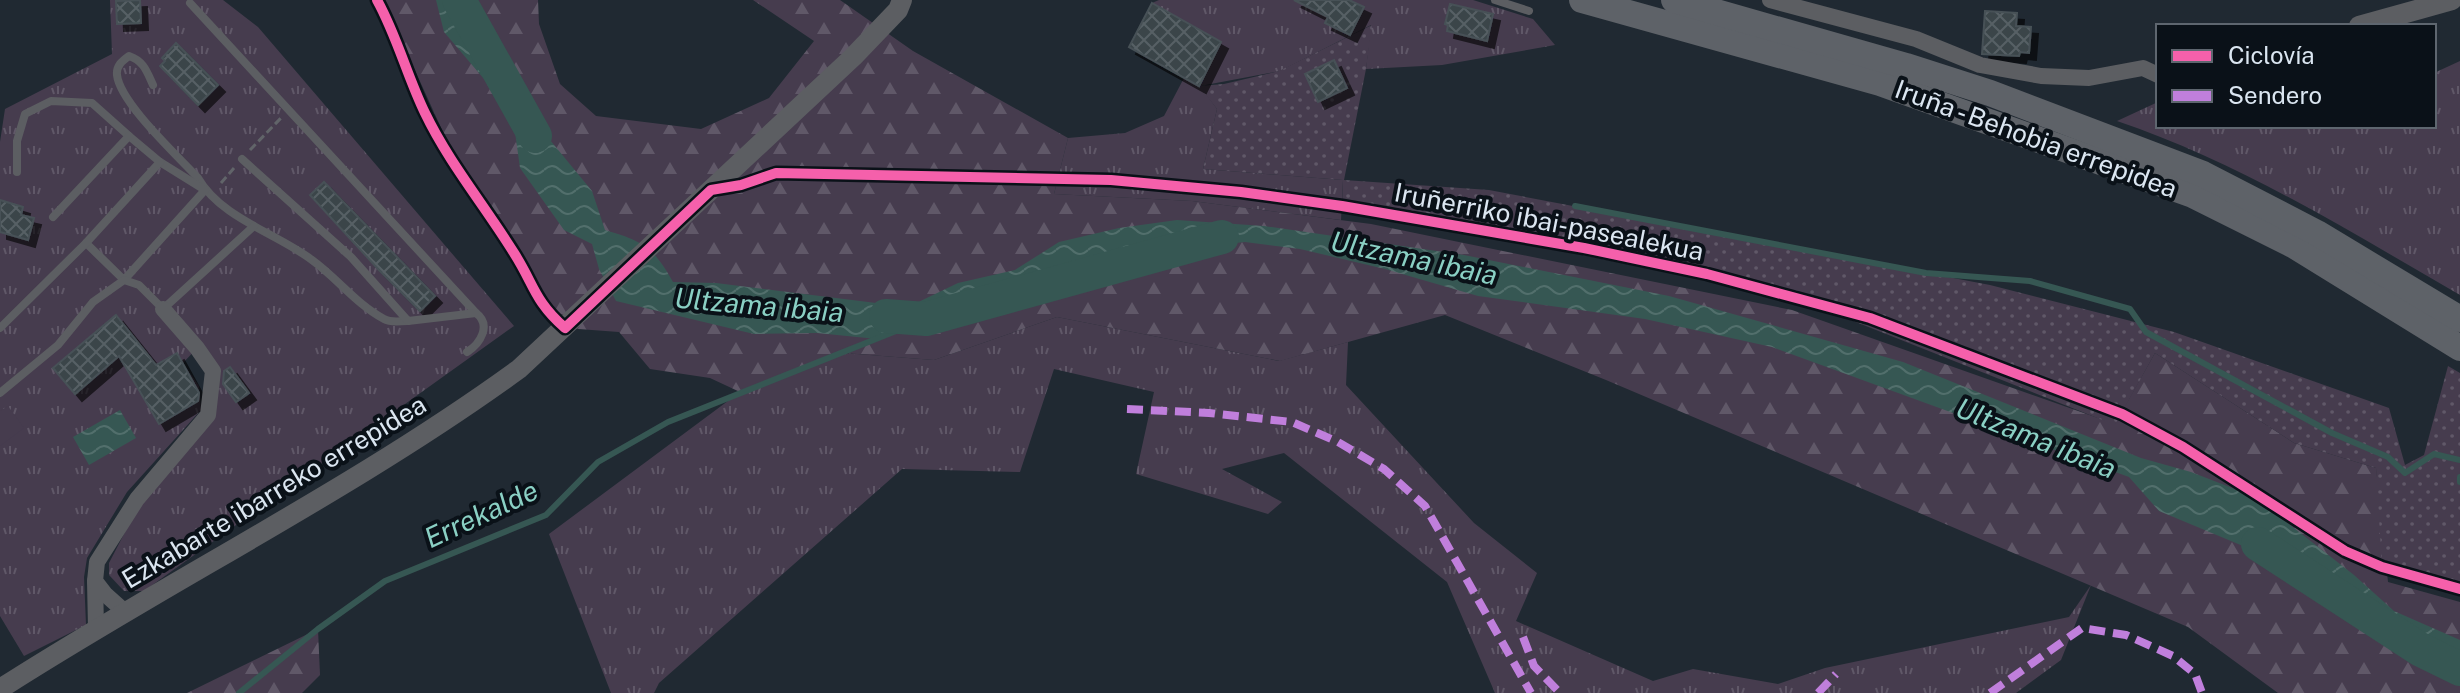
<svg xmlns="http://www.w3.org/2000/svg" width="2460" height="693" font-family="'Public Sans',sans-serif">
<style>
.grass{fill:url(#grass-tufts)}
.forest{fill:url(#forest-firs)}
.garden{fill:url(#garden-dots)}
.pitch{fill:#463c4e}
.water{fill:url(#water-waves)}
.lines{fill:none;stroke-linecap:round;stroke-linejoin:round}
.stream{stroke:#365753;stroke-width:6}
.river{stroke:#365753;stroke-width:34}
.building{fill:url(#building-cross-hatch);stroke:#475157;stroke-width:2;filter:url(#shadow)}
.path{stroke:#616469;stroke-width:3;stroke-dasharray:8 4;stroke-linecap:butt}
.service{stroke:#5c5e62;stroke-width:8}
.minor{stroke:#5c5e62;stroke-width:16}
.tertiary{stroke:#5c5e62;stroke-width:20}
.trunk{stroke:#5e6268;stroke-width:26}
.quiet{stroke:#c07fdc;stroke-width:8;stroke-dasharray:16 8;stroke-linecap:butt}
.cycleway-casing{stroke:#0a1118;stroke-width:15}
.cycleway{stroke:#f560ab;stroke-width:10}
.labels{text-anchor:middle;stroke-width:8;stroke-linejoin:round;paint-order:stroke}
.street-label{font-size:26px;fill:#dbe6f1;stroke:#0a1118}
.water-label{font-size:28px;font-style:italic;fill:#8ad0c4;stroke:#0a1118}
</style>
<defs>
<pattern id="grass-tufts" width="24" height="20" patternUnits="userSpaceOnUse" patternTransform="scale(2)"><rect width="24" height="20" fill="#463c4e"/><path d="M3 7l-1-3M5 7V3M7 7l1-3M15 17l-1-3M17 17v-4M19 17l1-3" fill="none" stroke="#605868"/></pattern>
<pattern id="forest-firs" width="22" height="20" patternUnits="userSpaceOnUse" patternTransform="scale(2)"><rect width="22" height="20" fill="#463c4e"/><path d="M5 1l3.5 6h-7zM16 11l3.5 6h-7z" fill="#605868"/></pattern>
<pattern id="garden-dots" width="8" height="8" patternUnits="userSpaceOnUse" patternTransform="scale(2)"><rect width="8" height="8" fill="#463c4e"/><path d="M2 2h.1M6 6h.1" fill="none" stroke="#605868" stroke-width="1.8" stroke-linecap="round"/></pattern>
<pattern id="water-waves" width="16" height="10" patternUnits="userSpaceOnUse" patternTransform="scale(2)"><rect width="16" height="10" fill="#365753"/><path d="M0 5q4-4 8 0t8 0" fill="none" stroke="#526f6c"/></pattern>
<pattern id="building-cross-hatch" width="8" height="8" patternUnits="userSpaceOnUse" patternTransform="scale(2)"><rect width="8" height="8" fill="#3b454a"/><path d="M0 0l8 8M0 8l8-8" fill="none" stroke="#576065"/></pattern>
<filter id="shadow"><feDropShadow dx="7" dy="7" stdDeviation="0" flood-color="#0009"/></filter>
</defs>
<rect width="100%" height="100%" fill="#202932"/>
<g class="grass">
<polygon points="110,0 223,0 258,27 514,326 144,591 124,591 109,575 109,563 138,507 211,420 219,368 197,348 183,363 199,386 201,410 127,492 87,558 84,577 86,625 24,656 0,616 0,142 5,109 112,54"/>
<polygon points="1159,0 1473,0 1533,19 1555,45 1442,65 1366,69 1371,25 1280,71 1200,86 1217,109 1203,169 1343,180 1341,220 1192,201 1054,194 1068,138 1125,133 1164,116 1184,78 1199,85 1221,42 1152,3"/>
<path d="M2460,61V295C2349,231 2239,162 2117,121L2158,102V126H2434V73Z"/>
<polygon points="1057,317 1279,361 1348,342 1346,385 1474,523 1537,573 1516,621 1653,681 1693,669 1778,684 1825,668 2069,617 2091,585 2061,660 2016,693 1495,693 1447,582 1284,453 1222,469 1282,502 1268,514 1136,474 1154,392 1054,369 1020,472 902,469 659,683 654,693 611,693 549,534 740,392 844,353 934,360"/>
</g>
<g class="forest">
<polygon points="383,0 538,0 539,24 560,84 596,116 701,129 769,98 814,41 753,0 840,0 913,51 1068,138 1054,194 1192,201 1371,224 1792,310 2115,424 2155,353 2294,443 2376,468 2388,582 2460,602 2460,693 2278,693 2188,627 1606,380 1445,315 1280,361 1057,317 934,360 844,353 740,392 710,378 650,369 619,332 565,328 453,154"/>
<polygon points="318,629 320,675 302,693 187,693"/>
</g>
<polygon class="garden" points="1372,25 1366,69 1344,180 1489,190 1990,285 2174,332 2389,408 2405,465 2424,455 2448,366 2460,373 2460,589 2382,567 2376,468 2294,443 2155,353 2115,425 1798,299 1342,206 1343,180 1203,169 1217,109 1199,86 1224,84 1279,71"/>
<polygon class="pitch" points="8,406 24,428 0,446 0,411"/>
<g class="water">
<path d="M436,0H458L513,95L592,191L605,230C642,241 653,246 673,282L716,283L908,307L958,283L1015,270L1059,242L1119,228L1177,220L1264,226L1464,255L1669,296L1903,362L2141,458L2191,472L2253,496L2354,575L2394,611L2460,640V655L2296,568L2159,511L2129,477L1772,347L1645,319L1478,296L1385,269L1300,249L1245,242L1179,249L926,319L877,339L817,333L754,334L616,301L599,269L592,244L564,230L520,168L515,132L484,79L444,32Z"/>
<polygon points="120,410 136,438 89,465 73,437"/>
</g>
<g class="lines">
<g class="stream">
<polyline points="1575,206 1926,273 2030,281 2130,309 2146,332 2332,433 2388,457 2405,473 2434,454 2460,460"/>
<polyline points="2460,477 2460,482"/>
<polyline points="239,693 318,629 385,581 546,515 598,462 668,422 926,319"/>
</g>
<g class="river">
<polyline points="459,0 535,136"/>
<polyline points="886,316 926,319 1222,237"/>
<polyline points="2258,544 2421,650 2460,669"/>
</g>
</g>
<g class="building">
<polygon points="140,0 141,23 117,24 116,1"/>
<polygon points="1294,0 1349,0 1364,7 1350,35 1325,23 1328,17"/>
<polygon points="1152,3 1221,42 1199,86 1129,47"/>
<polygon points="1450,4 1493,14 1487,41 1447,31 1448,25 1445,24"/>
<polygon points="1985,11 2017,13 2016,26 2031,27 2029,53 2020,52 2019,56 1982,54"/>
<polygon points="176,43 218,85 198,105 160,66 165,61 162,58"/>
<polygon points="1334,60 1347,88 1318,102 1305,74"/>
<polygon points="324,182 435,296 420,311 378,269 310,195"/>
<polygon points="0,200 23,207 21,215 34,218 28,240 0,232"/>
<polygon points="116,315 156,365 177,353 199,393 198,401 159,424 119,356 75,394 53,368"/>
<polygon points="230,367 249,393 236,402 223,384 224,371"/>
</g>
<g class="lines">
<g class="path">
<polyline points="377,0 424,111 449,157 516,255 529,285 550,315"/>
<polyline points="250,150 281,118"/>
<polyline points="221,183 234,168"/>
<polyline points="746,183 776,173 1111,180 1241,192 1342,206 1584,248 1707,274 1870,318 2122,414 2183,447 2345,551 2382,567 2460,589"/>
</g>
<g class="service">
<polyline points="1495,0 1529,11"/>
<polyline points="190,3 476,313"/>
<path d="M153,85C147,72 144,61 129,56C122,61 116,66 117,75C120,103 178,156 198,178C221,218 276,233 312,260C337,278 356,304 384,319C391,323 399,321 408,321"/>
<path d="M242,159L351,257L408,321L476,313C492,325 480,344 467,352"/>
<polyline points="17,172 17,141 25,114 51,101 92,103 129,136"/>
<polyline points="86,243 124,280 205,190 160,162"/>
<polyline points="0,328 86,243 160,162 129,136 53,217"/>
<polyline points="0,393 58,345 93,302 124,280 139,285 163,309 254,226"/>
</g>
<g class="minor">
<polyline points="1770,0 1916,39 1980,65 2041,76 2089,78 2143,68 2158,75"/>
<polyline points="95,581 96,628"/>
<polyline points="124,611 105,594 95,581 97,562 137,499 208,415 213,371 197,348 163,309"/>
</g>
<g class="tertiary">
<polyline points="2359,26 2452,0"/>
<path d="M0,689C171,579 354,489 519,369L853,57L898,10L902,0"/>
</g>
<g class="trunk">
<polyline points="1582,0 1880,83 2193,195 2293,245 2460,348"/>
<polyline points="1674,0 1906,66 1990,93 2203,174 2317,233 2460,319"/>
</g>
<g class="quiet">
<polyline points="1127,409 1209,413 1292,422 1338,442 1384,469 1425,506 1531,693"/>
<polyline points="1523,637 1534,666 1560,693"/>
<polyline points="1818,693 1836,674"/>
<polyline points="1990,693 2082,628 2126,635 2173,656 2195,674 2202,693"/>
</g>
<g class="cycleway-casing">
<path id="cycleway" d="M377,0C397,36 407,76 425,113C449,163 485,206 514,253C534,284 534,301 565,328L711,190L741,185L776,173L1111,180L1241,192L1342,206L1584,248L1707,274L1870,318L2122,414L2183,447L2345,551L2382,567L2460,589"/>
</g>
<use href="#cycleway" class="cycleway"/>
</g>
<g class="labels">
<g class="street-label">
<text transform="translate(2036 139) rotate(20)" y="9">Iruña - Behobia errepidea</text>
<text transform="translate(1549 222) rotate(11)" y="9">Iruñerriko ibai-pasealekua</text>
<text transform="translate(274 492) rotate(-31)" y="9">Ezkabarte ibarreko errepidea</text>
</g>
<g class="water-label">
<text transform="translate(1414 258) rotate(12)" y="10">Ultzama ibaia</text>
<text transform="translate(759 305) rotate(5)" y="10">Ultzama ibaia</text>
<text transform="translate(2036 438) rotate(22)" y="10">Ultzama ibaia</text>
<text transform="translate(481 514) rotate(-25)" y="10">Errekalde</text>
</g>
</g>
<rect x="2156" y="24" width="280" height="104" fill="#0a1118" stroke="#5e666f" stroke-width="2"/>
<rect x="2172" y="50" width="40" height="12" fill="#f560ab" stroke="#5e666f" stroke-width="2"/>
<text x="2228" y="64" font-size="24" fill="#dbe6f1">Ciclovía</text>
<rect x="2172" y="90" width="40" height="12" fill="#c07fdc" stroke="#5e666f" stroke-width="2"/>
<text x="2228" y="104" font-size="24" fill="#dbe6f1">Sendero</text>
</svg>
